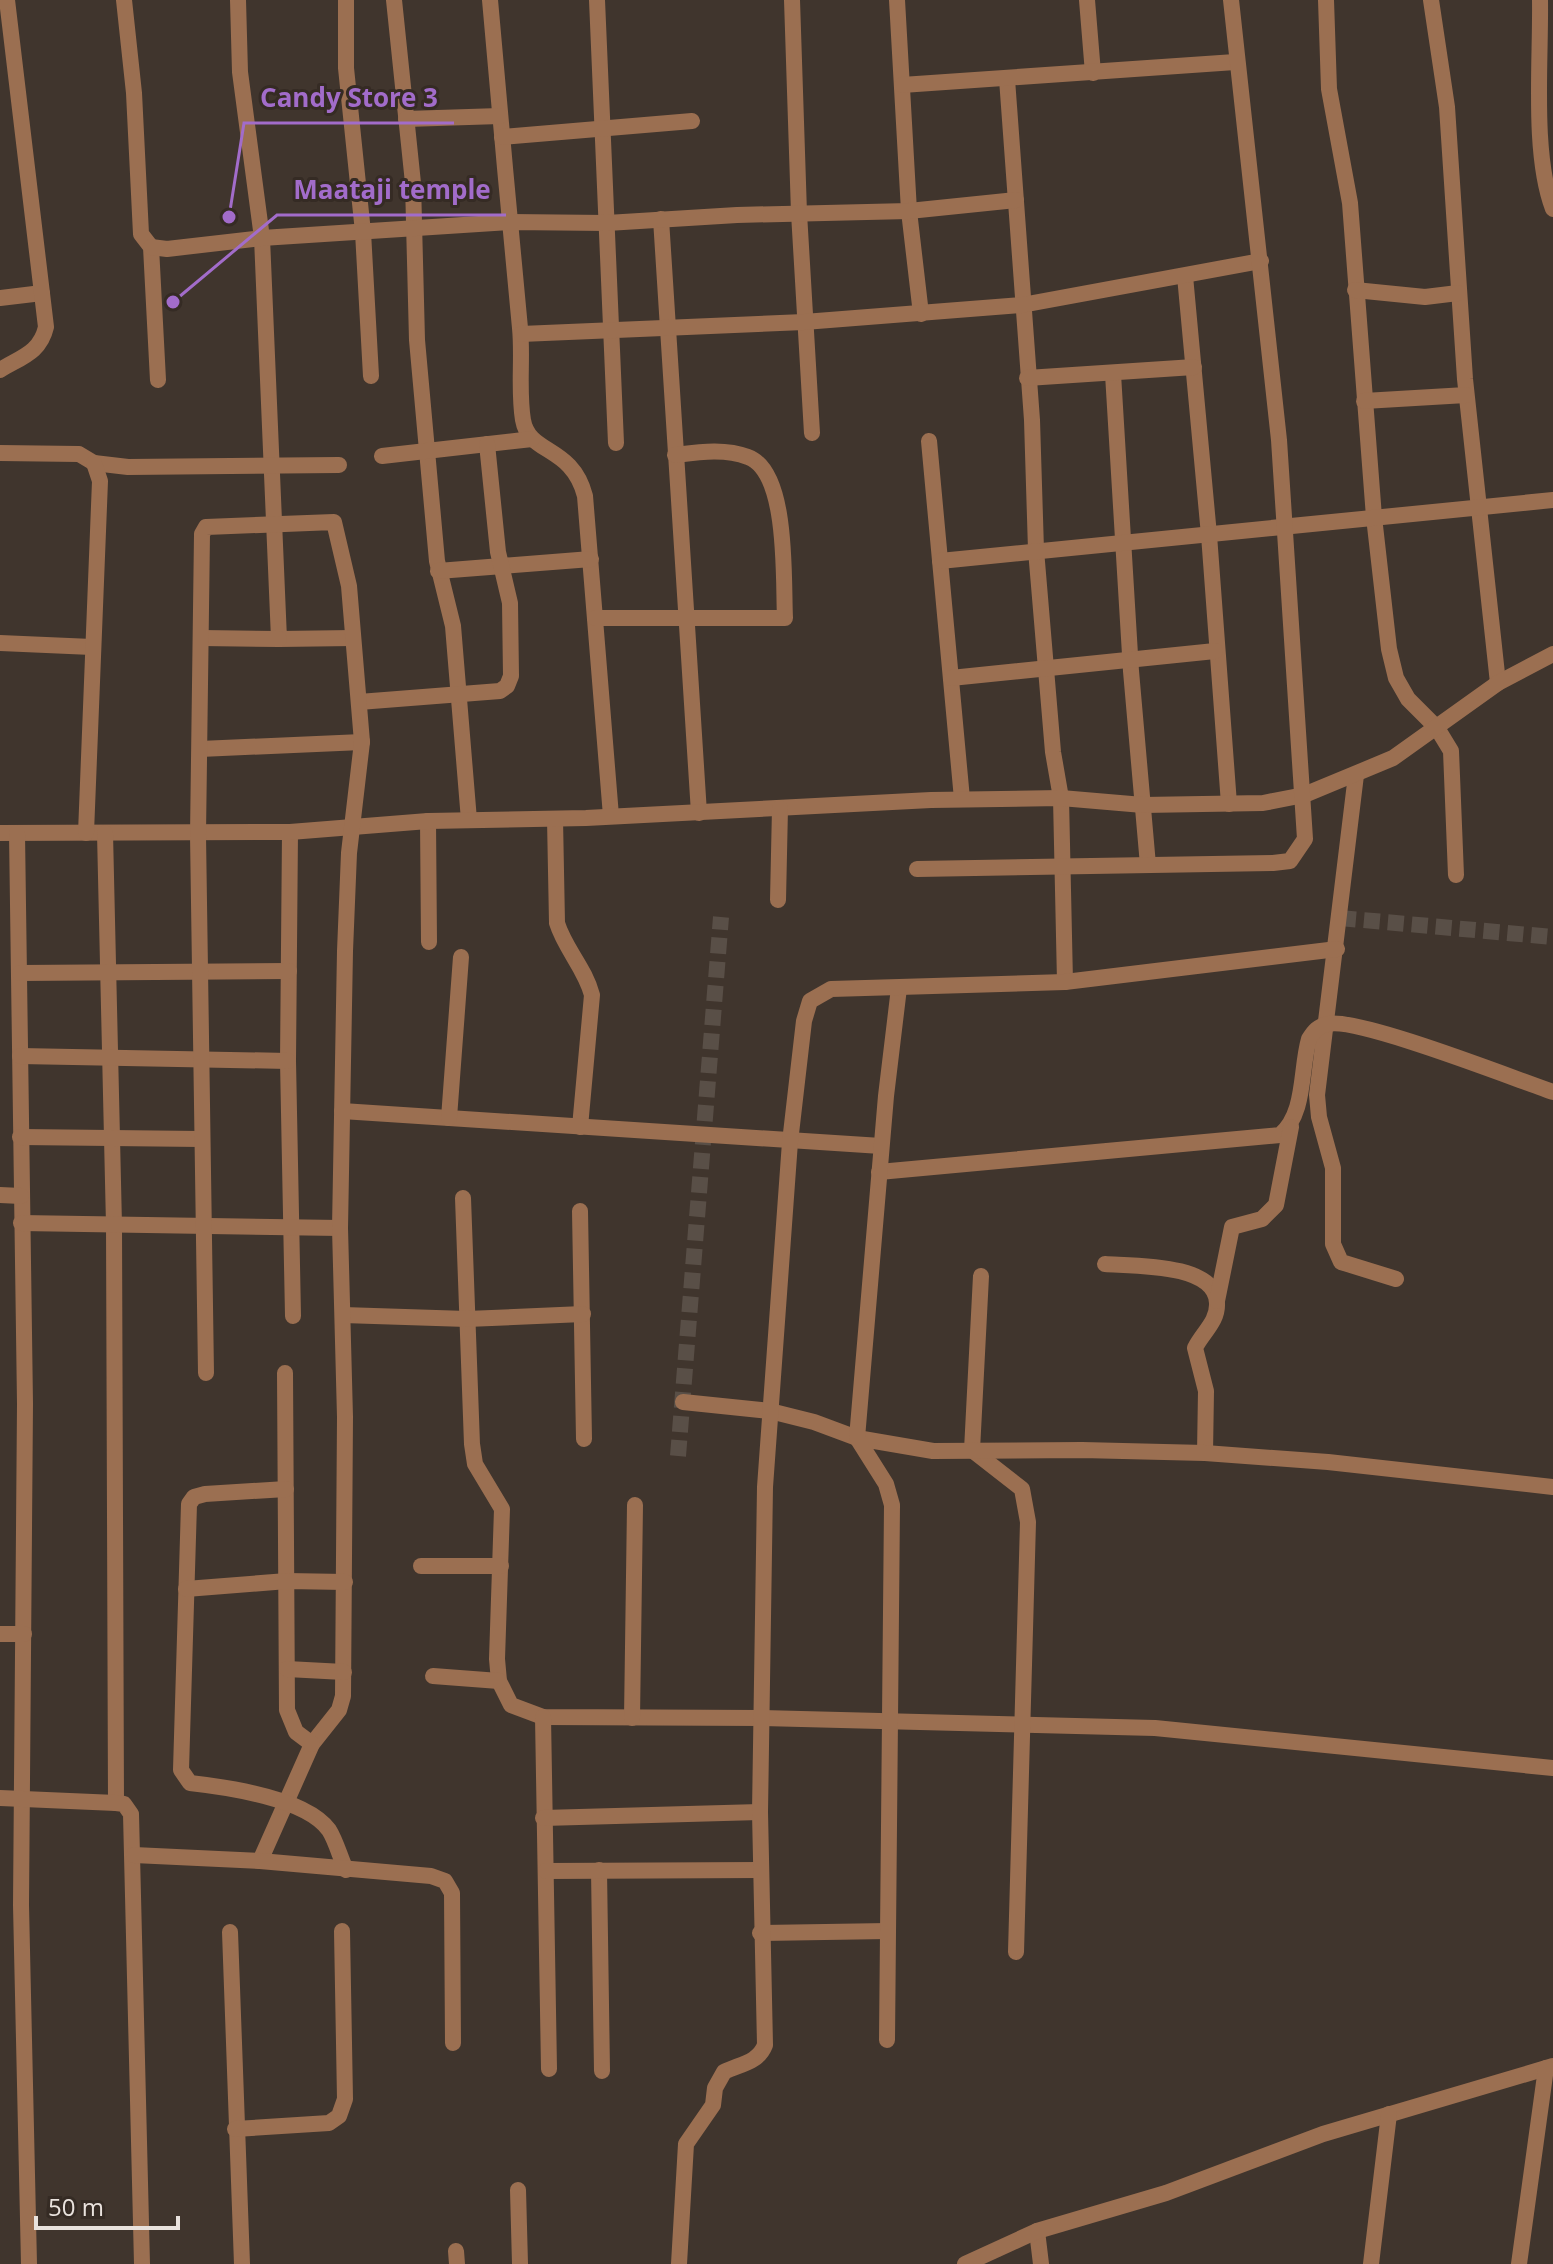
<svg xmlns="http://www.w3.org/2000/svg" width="1553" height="2264" font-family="'Open Sans',sans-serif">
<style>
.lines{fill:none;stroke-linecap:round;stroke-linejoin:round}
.street-tunnel{stroke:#594f47;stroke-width:16;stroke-dasharray:16 8;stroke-linecap:butt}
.street{stroke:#9b6f51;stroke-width:16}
.leader{fill:none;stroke:#a26cca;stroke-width:3}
.callout-dot{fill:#a26cca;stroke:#352b24;stroke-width:3}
.callout-label{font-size:26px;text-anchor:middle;font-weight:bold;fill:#a26cca;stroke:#352b24;stroke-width:6;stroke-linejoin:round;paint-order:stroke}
</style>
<rect width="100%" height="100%" fill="#40352d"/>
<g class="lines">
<g class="street-tunnel">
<polyline points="1340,918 1553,937"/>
<polyline points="678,1456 721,917"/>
</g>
<g class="street">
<polyline points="124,0 134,93 141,234 151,247 158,380"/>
<polyline points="238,0 240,72 262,238 279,639 353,638"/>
<polyline points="346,0 346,68 363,232 371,376"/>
<polyline points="394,0 413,183 417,340 437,561 453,626 469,820"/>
<path d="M490,0C499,109 510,219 520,328C523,358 518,390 523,420C529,455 572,445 585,496L611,816"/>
<polyline points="597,0 616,443"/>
<polyline points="792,0 799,213 812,433"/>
<polyline points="897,0 909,211 921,314"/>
<polyline points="1087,0 1093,73"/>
<polyline points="1326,0 1329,89 1350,203 1374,517 1389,649 1396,678 1408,699 1437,728 1451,751 1456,875"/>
<polyline points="1431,0 1447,107 1465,379 1498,683"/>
<path d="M1540,0C1541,61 1532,154 1553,209"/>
<polyline points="1007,79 1032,420 1036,550 1053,752 1061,798 1065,982"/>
<polyline points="902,85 1235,62"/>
<polyline points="406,119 500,116"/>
<polyline points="502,137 692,121"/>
<polyline points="661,219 699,813"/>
<polyline points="151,247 167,249 262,238 510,222 607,223 737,215 909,211 1016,200"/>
<polyline points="1185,276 1209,535 1229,804"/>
<polyline points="1355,290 1425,297 1458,293"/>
<polyline points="0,298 42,293"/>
<polyline points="521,334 804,322 1022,305 1261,261"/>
<path d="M0,370C21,357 40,353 46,327L7,0"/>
<polyline points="1113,374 1131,671 1148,865"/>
<polyline points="1027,378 1194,367"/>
<polyline points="1364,401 1466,395"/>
<polyline points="929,441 962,799"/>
<polyline points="0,453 79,454 94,463 128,467 339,465"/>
<polyline points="382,456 532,439"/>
<polyline points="940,561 1553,500"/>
<polyline points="438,571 591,559"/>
<path d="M595,618H785C783,580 789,472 748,457C725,448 699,452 675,455"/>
<polyline points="201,638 279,639"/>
<polyline points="0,643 92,647"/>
<polyline points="951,678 1215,651"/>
<polyline points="359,702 500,691 507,686 511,676 510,603 498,552 487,444"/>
<polyline points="200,749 362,742"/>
<polyline points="1356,775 1317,1095 1319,1117 1333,1168 1333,1244 1341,1262 1396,1279"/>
<path d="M555,819L557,923C565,949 585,968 592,995L580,1127"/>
<polyline points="428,821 429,942"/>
<polyline points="290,832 288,1061 293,1316"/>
<polyline points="0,833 290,832 428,821 586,818 931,800 1061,798 1143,805 1263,803 1304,795 1393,758 1498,683 1553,654"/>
<polyline points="17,833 25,1404 21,1905 29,2264"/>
<polyline points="86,833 100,481 94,463"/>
<polyline points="105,833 114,1225 116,1803"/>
<polyline points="917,869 1273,863 1290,861 1305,839 1279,440 1231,0"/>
<polyline points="778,900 780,808"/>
<polyline points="20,973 289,971"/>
<polyline points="20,1056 288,1061"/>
<polyline points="342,1111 881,1146"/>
<polyline points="449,1118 461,957"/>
<polyline points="20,1137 201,1139"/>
<path d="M879,1172L1280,1135C1306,1113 1300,1070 1309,1039C1314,1031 1318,1026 1328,1024C1358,1017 1515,1079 1553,1092"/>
<polyline points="0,1195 21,1196"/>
<polyline points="463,1198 472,1444 475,1464 502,1509 497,1659 499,1681 511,1705 543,1717 761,1718 1155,1728 1553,1768"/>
<polyline points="580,1211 584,1439"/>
<polyline points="21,1223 340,1228"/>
<path d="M1105,1264C1132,1266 1216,1263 1217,1303C1218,1322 1202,1333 1195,1348L1206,1391L1205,1453"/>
<polyline points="981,1276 972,1450 1022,1489 1028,1522 1016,1952"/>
<polyline points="1217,1301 1232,1227 1262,1219 1276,1205 1291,1127"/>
<polyline points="343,1315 467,1319 583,1314"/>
<polyline points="206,1373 198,835 202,534 206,527 334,522 349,586 362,742 349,853 345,951 340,1228 345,1417 343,1696 339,1710 312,1744 260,1861"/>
<polyline points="285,1373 287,1710 296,1732 312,1744"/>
<polyline points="683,1402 770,1411 814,1422 857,1438 933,1451 1082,1450 1205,1453 1328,1462 1553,1487"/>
<path d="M286,1489L205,1494L194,1497L189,1504L181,1770L190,1783C226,1787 306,1798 329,1830C336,1841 340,1857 346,1870"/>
<polyline points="421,1566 501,1566"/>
<polyline points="186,1589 287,1581 345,1582"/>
<polyline points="0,1634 24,1634"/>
<polyline points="287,1669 344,1672"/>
<polyline points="433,1676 499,1681"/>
<polyline points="543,1717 549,2069"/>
<polyline points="632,1718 635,1505"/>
<polyline points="0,1798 116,1803 124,1804 131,1814 142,2264"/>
<polyline points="543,1818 760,1812"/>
<polyline points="134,1855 260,1861 431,1876 445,1881 452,1893 453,2043"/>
<polyline points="599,1870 602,2071"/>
<polyline points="546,1871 760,1870"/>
<polyline points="230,1932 242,2264"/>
<polyline points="760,1933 888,1931"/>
<polyline points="887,2040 892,1505 886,1484 857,1438 886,1096 899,988"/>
<polyline points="235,2129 329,2123 339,2116 345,2099 342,1931"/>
<polyline points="518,2190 520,2264"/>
<polyline points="1037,2231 1041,2264"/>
<polyline points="456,2251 457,2264"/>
<path d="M679,2264L686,2144L713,2105L715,2088L724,2072C740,2064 758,2063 765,2045L760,1812L765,1487L790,1142L804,1021L810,1001L831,989L1065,982L1337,949"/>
<polyline points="965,2264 1037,2231 1166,2193 1323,2134 1553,2066"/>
<polyline points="1371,2264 1389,2114"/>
<polyline points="1519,2264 1546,2068"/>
</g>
</g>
<path class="leader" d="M229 217L244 123H454M173 302L277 215H506"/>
<g class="callout-dot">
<circle cx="229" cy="217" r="8"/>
<circle cx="173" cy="302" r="8"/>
</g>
<g class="callout-label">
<text x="349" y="107">Candy Store 3</text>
<text x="392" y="199">Maataji temple</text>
</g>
<path d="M36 2216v12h142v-12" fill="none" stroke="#e9e2dd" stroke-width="4"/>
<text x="48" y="2216" font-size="24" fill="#e9e2dd" stroke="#352b24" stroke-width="6" paint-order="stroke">50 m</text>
</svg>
